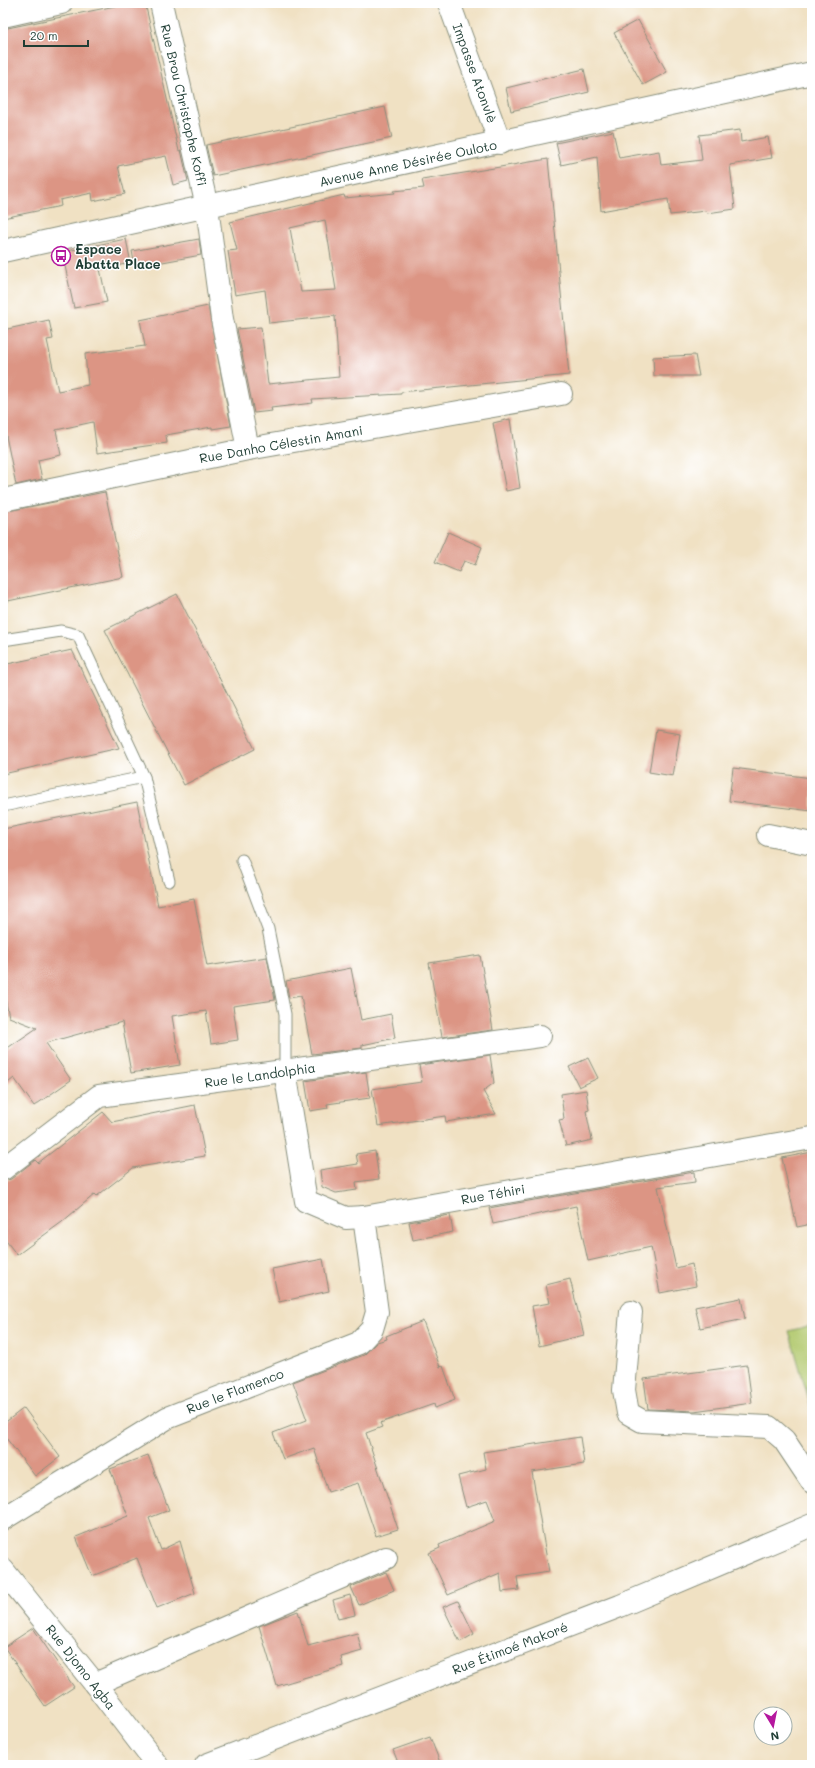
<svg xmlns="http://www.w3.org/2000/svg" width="815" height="1768" font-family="Mali,sans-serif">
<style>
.green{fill:#b2c96e;stroke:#688351}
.building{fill:#dc9584;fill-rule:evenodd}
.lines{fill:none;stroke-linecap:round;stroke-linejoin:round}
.service-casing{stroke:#888f7c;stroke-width:13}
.minor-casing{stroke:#888f7c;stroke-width:24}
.service{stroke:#fff;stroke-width:11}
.minor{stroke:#fff;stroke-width:22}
.labels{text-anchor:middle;stroke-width:3;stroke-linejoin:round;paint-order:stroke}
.street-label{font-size:13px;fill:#1f3d34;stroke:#fff}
.poi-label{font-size:13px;font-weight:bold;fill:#1f3d34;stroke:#fff;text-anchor:start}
</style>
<rect width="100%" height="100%" fill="#fff"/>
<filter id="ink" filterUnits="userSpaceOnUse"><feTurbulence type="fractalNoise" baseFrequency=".025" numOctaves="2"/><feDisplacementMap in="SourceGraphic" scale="8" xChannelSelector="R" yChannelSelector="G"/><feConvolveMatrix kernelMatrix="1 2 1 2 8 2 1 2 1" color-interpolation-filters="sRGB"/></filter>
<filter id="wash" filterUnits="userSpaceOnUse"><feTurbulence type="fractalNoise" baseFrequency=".012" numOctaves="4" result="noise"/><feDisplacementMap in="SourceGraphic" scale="16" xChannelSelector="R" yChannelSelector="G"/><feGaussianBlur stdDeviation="0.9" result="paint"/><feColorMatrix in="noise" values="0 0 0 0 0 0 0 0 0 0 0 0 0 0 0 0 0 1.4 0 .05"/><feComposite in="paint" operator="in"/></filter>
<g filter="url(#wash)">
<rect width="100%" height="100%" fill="#f0e1c3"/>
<polygon class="green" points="812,1325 812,1411 789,1331"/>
<g id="blocks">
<g class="building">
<polygon points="130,3 145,3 179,151 181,150 188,181 173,185 166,156 118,166 125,194 93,201 92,193 60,200 61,206 3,218 3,29"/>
<polygon points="638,20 667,72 643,85 614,33"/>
<polygon points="584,69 589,92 511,111 506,88"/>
<polygon points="385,107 392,138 213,176 206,145"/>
<polygon points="740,130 741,142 768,137 772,158 730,165 735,209 707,213 706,211 670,215 668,199 601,211 597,157 561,165 556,143 613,131 619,158 659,151 661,165 702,160 699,135"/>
<path d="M548,159L569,375L401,392V394L312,399L313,403L271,408L272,411L254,413L237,329L261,327L268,384L339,377L335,316L269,323L265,290L235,295L228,251L237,250L230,222L344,195L345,198L395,193L394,191L424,188L422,180ZM325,220L336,290L301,292L290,228Z"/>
<polygon points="126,239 131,263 100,269 107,302 74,308 62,252"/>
<polygon points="199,239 201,255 135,267 132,251"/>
<polygon points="208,306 231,426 212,429 212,427 166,435 167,443 97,453 93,422 56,430 61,455 38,460 42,479 16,485 3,421 3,330 49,320 53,339 47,340 58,391 88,385 85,354 145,346 140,320"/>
<polygon points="695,355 699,376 654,376 653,357"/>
<polygon points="510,419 520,488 506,491 493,423"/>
<polygon points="105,492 123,577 3,602 3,512"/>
<polygon points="448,532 482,547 475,565 464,561 459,572 435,562"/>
<polygon points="177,594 255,749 184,785 105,630"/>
<polygon points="72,650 119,748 3,774 3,665"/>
<polygon points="656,730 680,734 673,776 649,772"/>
<polygon points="733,768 812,778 812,811 729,801"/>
<polygon points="137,802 158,906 194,899 207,966 267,957 275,1000 233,1006 238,1040 211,1044 206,1011 172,1016 180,1065 131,1073 122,1022 46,1043 71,1080 34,1106 14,1078 3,1087 3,1051 37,1028 9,1017 3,988 3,829"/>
<polygon points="480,955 493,1030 442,1037 429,963"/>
<polygon points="351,968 361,1020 391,1014 395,1038 362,1045 362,1048 312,1054 301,996 289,998 286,981"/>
<polygon points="490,1055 494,1083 483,1091 496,1114 446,1122 445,1116 378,1126 372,1089 422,1082 419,1065"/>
<polygon points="588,1058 598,1078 579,1087 569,1067"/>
<polygon points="366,1072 370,1098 327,1104 328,1108 310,1111 305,1081"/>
<polygon points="586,1090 589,1110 586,1111 592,1140 566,1146 559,1120 564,1119 561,1094"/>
<polygon points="195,1105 205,1156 133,1168 97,1196 95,1194 62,1222 17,1255 3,1237 3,1181 11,1179 35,1160 38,1163 103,1112 112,1122"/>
<polygon points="375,1151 379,1179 356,1182 357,1190 336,1193 322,1187 320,1170 358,1164 356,1154"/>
<polygon points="812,1152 812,1224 797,1227 782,1158"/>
<polygon points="694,1172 695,1182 658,1187 676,1268 692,1264 696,1286 660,1293 651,1247 588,1261 576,1206 493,1224 489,1208"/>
<polygon points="450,1215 453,1232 413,1240 409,1222"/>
<polygon points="323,1259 329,1291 279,1302 272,1269"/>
<polygon points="570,1279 584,1335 539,1346 532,1306 550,1303 546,1285"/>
<polygon points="741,1298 745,1319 700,1328 695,1307"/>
<polygon points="423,1321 440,1367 443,1366 455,1400 435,1408 434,1404 380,1423 382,1427 366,1433 398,1529 376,1536 358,1483 328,1492 314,1448 283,1459 273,1433 307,1420 293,1382 364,1355 377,1342 387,1339 386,1336"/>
<polygon points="747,1365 752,1403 694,1411 648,1409 644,1379"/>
<polygon points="24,1408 60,1457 35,1476 3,1434 3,1424"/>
<polygon points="580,1437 584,1464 532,1472 549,1572 517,1577 519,1590 502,1592 500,1573 448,1595 429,1553 440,1548 439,1545 495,1521 487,1500 466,1507 458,1476 486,1469 483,1452"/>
<polygon points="148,1455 169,1510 149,1518 161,1550 180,1541 195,1593 157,1608 137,1558 92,1576 76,1537 128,1516 110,1469"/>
<polygon points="386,1572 394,1590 359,1605 351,1587"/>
<polygon points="350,1595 355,1615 338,1619 333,1600"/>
<polygon points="458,1601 474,1634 460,1642 443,1607"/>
<polygon points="298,1611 308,1646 357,1633 362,1651 341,1657 343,1666 277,1686 259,1626"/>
<polygon points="33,1628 74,1687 45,1706 4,1647"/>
<polygon points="430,1737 441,1765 399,1765 393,1750"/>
</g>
</g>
</g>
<g filter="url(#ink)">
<use href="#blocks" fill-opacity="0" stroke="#888f7c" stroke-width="1"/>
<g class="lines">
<g class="service-casing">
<g id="service">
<polyline points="3,640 61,631 78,635 144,777"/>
<polyline points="3,806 144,777 169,881"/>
<polyline points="242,860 268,929 285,1014 285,1071"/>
</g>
</g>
<g class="minor-casing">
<g id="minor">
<polyline points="161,3 207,207 222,319 248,449"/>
<polyline points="449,3 500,143"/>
<polyline points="3,16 61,3"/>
<polyline points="3,251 812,73"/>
<polyline points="3,500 248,449 561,394"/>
<polyline points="768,835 812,844"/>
<polyline points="285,1071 306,1201 346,1218 364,1217 812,1138"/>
<polyline points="3,1169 99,1096 540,1036"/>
<polyline points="631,1312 624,1390 628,1413 642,1421 769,1427 784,1440 812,1482"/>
<polyline points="3,1519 167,1418 359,1343 372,1329 377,1312 364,1217"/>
<polyline points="3,1570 95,1684 157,1765"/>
<polyline points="95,1684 386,1558"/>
<polyline points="206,1765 620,1606 812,1525"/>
</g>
</g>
<use href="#service" class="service"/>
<use href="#minor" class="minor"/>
</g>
</g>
<defs>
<g id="bus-ring" transform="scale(1)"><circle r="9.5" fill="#fff" stroke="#b5179e" stroke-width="1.5"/><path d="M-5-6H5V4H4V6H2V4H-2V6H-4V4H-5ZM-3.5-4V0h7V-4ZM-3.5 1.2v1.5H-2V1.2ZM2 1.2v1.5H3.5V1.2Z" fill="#b5179e"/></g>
</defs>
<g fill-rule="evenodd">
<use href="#bus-ring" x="61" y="256"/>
</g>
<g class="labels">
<g class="street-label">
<text transform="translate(475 73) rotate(70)" y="5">Impasse Atonvlè</text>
<text transform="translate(184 105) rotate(77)" y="5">Rue Brou Christophe Koffi</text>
<text transform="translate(408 163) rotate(-12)" y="5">Avenue Anne Désirée Ouloto</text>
<text transform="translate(281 444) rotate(-10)" y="5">Rue Danho Célestin Amani</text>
<text transform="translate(260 1075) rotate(-8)" y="5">Rue le Landolphia</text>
<text transform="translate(493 1194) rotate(-10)" y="5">Rue Téhiri</text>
<text transform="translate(235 1391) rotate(-21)" y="5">Rue le Flamenco</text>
<text transform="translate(510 1648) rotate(-21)" y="5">Rue Étimoé Makoré</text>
<text transform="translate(81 1667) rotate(52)" y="5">Rue Djomo Agba</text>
</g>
<g class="poi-label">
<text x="75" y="254">Espace<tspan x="75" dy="15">Abatta Place</tspan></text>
</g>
</g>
<rect width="815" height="1768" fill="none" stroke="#fff" stroke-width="16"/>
<g transform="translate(773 1726) rotate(170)"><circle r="19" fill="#ffffff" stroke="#a5b1ae"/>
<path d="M0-3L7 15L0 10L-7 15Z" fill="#b5179e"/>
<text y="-6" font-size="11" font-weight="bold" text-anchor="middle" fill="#1f3d34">N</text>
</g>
<path d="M24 40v6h64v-6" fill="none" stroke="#1f3d34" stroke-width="2"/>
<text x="30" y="40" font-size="12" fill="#1f3d34" stroke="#ffffff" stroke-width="3" paint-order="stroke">20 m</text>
</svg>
